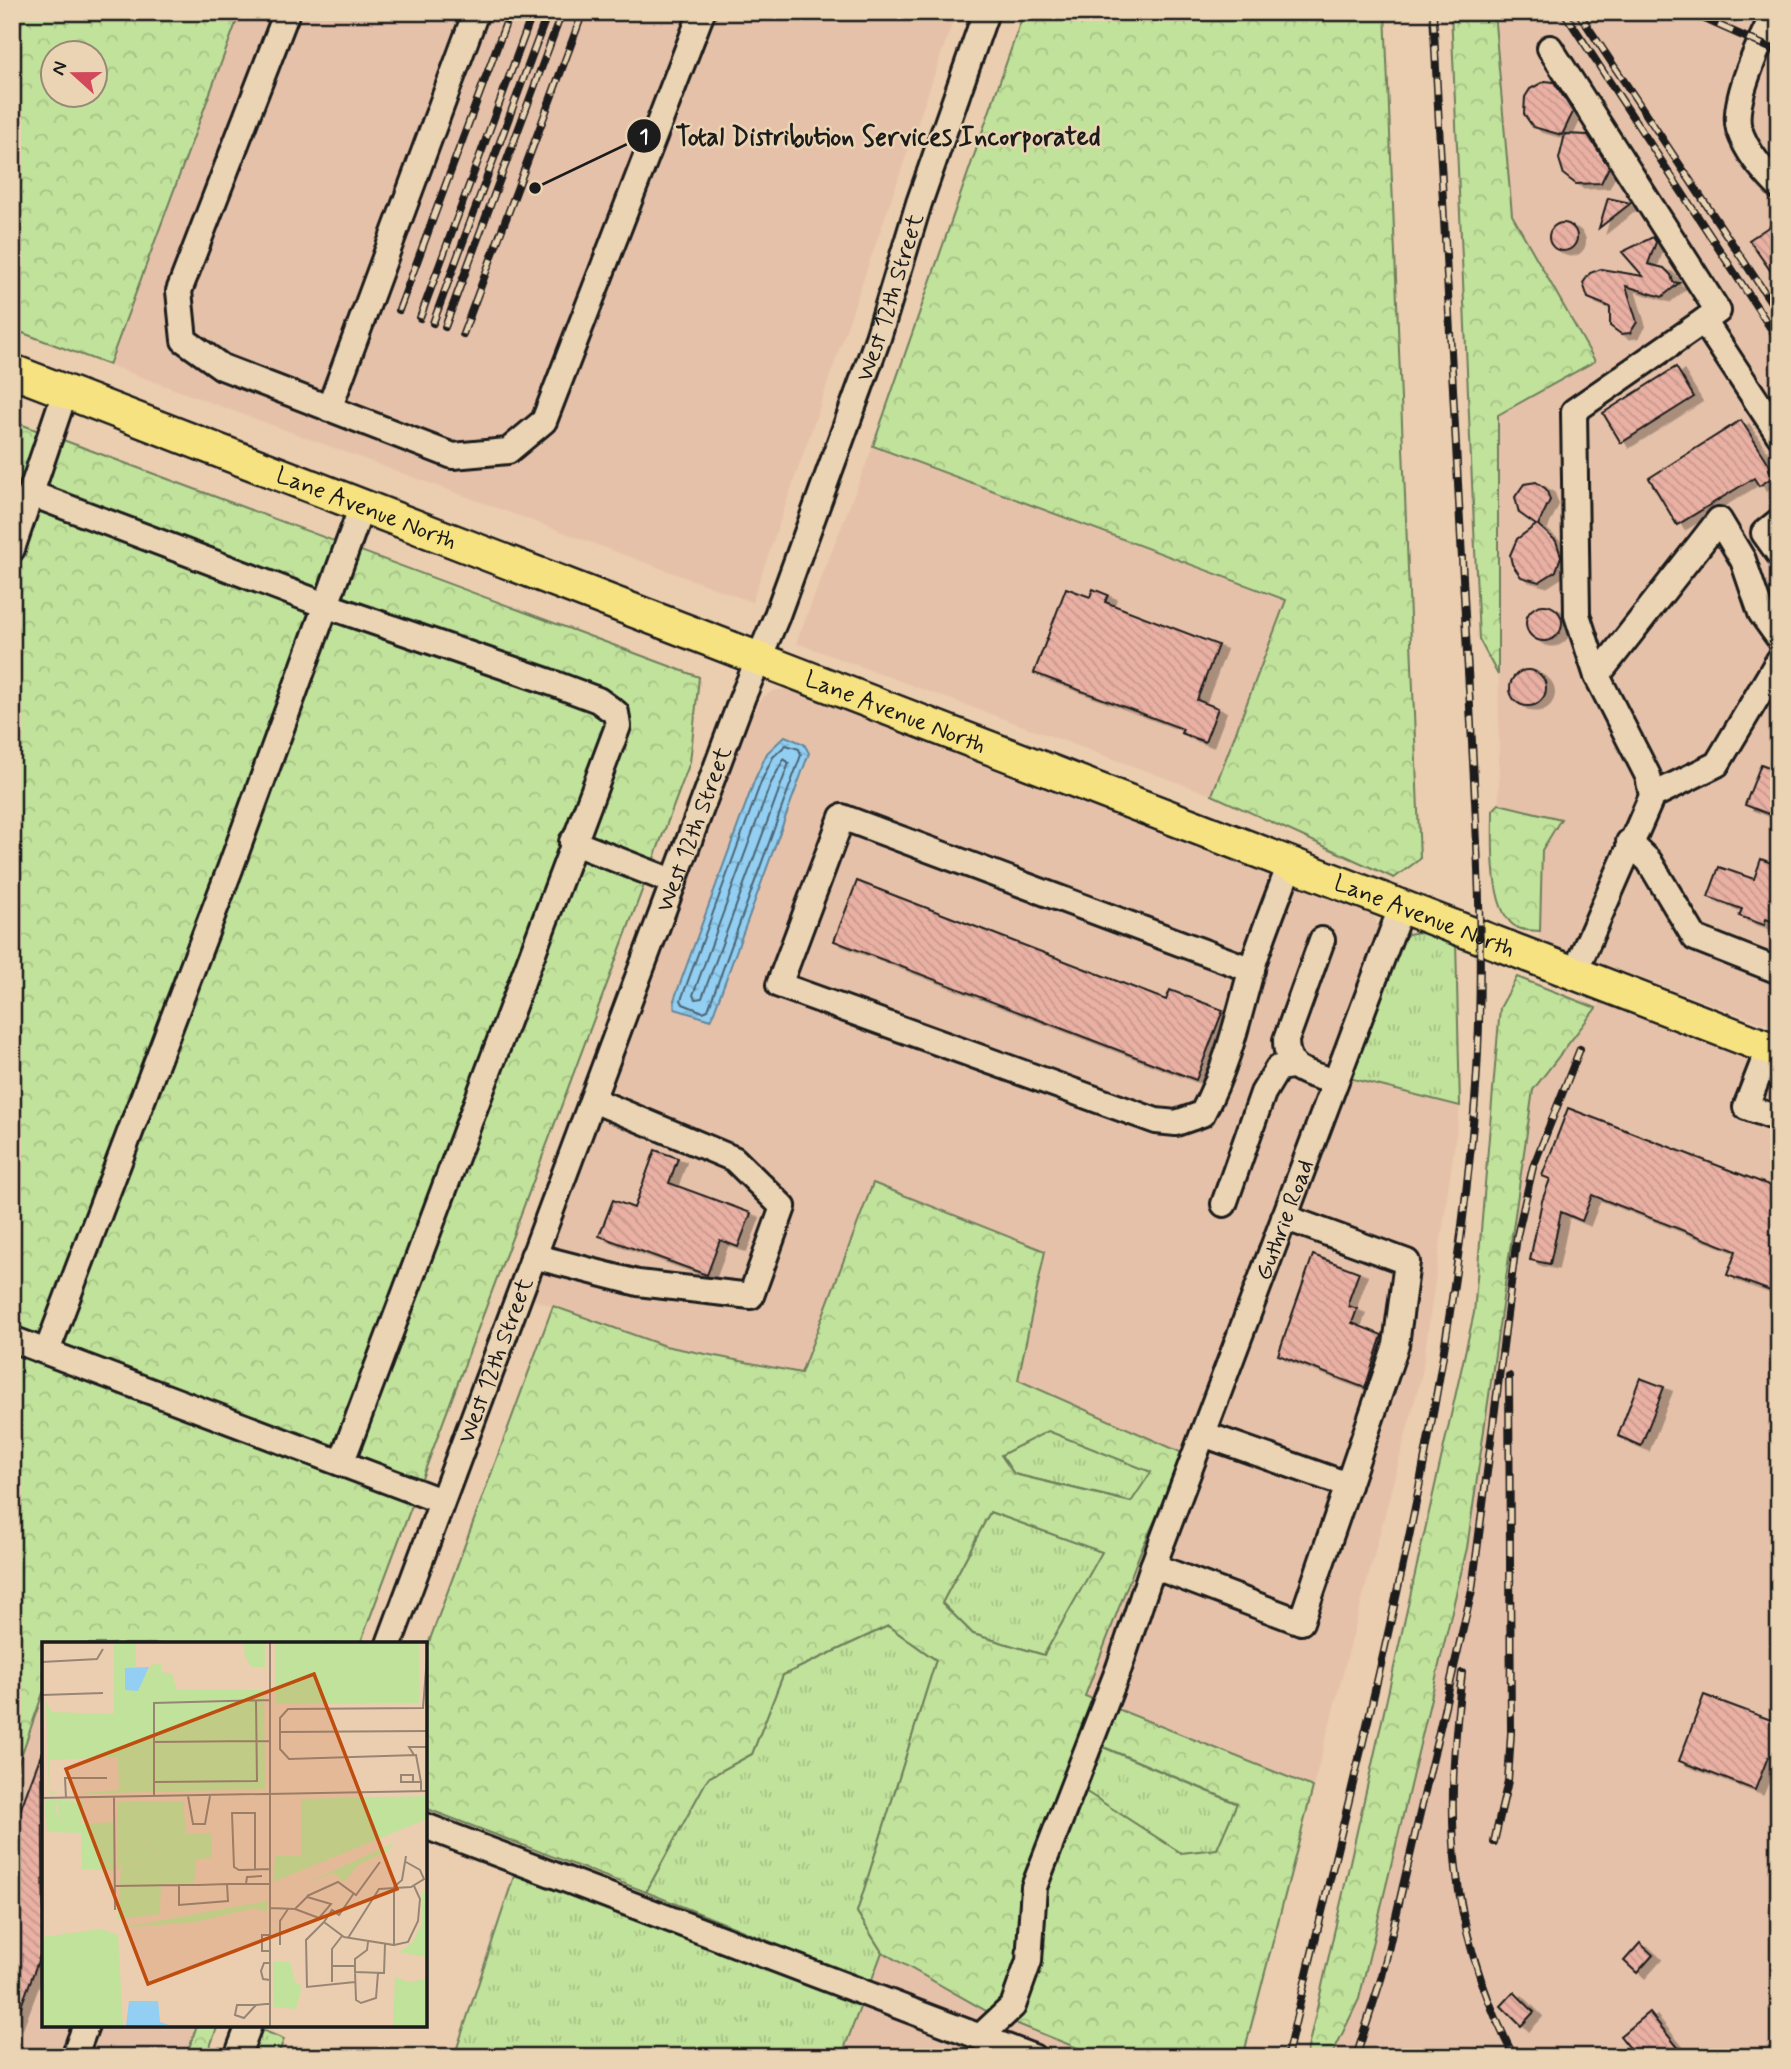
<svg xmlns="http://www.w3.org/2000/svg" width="1791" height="2069" font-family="Mynerve,sans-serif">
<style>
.built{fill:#e6c1a9}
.grass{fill:url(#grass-tufts);stroke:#6e7f5c;stroke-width:2}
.forest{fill:url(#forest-crowns);stroke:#6e7f5c;stroke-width:2;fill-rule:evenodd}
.water{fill:url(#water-ripples);stroke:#63879c;stroke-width:2}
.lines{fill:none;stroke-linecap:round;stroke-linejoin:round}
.shore{stroke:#4b6472;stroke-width:2}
.building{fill:url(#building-back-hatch);stroke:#1c1c1c;stroke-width:2;filter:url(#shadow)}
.minor-casing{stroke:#1c1c1c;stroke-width:30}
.major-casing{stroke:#1c1c1c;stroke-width:37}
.minor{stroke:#ebd4b3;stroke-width:24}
.major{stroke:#f7e281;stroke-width:32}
.rail-casing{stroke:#1c1c1c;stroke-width:8}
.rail{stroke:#ebd4b3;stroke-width:5;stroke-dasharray:16;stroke-linecap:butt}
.labels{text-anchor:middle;stroke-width:5;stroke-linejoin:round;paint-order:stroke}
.street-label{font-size:24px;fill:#1c1c1c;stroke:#ebd4b3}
.inset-road{fill:none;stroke:#988675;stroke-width:2}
.view{fill:#bf4d0f;fill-opacity:0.15;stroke:#bf4d0f;stroke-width:3.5}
.inset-edge{fill:none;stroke:#1c1c1c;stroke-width:3.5}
.leader{fill:none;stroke:#1c1c1c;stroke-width:2.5}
.callout-dot{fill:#1c1c1c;stroke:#ebd4b3;stroke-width:2.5}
.mark-label{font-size:21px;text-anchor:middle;font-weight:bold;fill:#fff}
.callout-label{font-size:26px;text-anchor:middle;font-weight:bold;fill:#1c1c1c;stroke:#ebd4b3;stroke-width:5;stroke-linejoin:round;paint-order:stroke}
</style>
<defs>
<pattern id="grass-tufts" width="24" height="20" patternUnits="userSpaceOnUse" patternTransform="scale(1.75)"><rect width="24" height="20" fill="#c1e29b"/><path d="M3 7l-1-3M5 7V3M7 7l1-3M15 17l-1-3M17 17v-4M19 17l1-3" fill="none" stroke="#a5c185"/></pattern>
<pattern id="forest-crowns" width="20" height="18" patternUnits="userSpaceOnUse" patternTransform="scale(1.75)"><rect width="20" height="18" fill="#c1e29b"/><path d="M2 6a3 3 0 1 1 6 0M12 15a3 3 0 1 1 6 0" fill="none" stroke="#a5c185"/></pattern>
<pattern id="water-ripples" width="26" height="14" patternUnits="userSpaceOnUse" patternTransform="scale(1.75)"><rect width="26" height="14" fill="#92cff2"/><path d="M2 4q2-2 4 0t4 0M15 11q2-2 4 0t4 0" fill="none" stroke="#7db1cf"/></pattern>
<pattern id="building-back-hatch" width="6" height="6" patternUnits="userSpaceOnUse" patternTransform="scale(1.75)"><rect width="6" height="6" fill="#e9b0a3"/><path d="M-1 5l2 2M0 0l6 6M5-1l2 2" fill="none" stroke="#c7978c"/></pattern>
<filter id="shadow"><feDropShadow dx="8" dy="4.5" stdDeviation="0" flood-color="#0004"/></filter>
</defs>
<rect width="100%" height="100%" fill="#ebcdb0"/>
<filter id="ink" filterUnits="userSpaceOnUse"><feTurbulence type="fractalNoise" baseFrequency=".0143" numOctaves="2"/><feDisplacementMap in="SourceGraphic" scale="14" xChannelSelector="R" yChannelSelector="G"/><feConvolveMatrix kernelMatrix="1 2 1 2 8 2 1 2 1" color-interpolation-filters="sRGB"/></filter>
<g filter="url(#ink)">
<g class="built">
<polygon points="240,12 956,12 752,602 109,365"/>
<polygon points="1494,12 1779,12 1779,1029 1539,941 1542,850 1561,819 1499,804 1498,415 1595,361 1512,215"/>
<polygon points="873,446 1287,600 1212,795 796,643"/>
<polygon points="793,689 1373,914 1381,932 1185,1454 1018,1380 873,1184 802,1373 665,1346 529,1298 751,714 763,697 775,690"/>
<polygon points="1603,1000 1779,1065 1779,2057 1331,2057 1359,1999 1467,1548 1533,1090"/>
<polygon points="1349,1078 1460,1106 1422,1373 1313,1787 1085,1696 1140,1553 1171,1545"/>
<polygon points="44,1690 44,2025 197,2025 186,2057 12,2057 12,1782"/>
<polygon points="882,1952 990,2013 1100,2057 946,2057 932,2052 906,2054 904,2057 841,2057"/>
</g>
<g class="grass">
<polygon points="1426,931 1456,942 1460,1106 1349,1078 1395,949 1408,934"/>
<polygon points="1048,1430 1152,1472 1132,1502 1014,1474 1001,1455"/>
<polygon points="990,1512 1103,1552 1044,1655 973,1634 942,1603"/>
<polygon points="888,1626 936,1660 857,1912 882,1952 871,1982 646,1892 708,1777 752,1754 783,1675"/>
<polygon points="1079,1737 1238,1804 1217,1850 1181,1853 1067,1780"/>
<polygon points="516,1870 862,2002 841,2057 454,2057"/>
<polygon points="262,2030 284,2039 277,2057 252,2057"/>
</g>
<g class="forest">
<path d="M12,12H240L109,365L12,329ZM94,52V94H52V52Z"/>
<polygon points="1024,12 1385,12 1420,859 1394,878 1212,795 1286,600 873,446"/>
<polygon points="1451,12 1494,12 1512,215 1595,361 1498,415 1498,675 1479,639"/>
<polygon points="12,421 699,677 690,762 360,1644 44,1644 44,1690 12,1782"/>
<path d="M1499,804L1561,819L1542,850L1540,931C1533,930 1524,931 1518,928C1488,914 1493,838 1493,810Z"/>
<polygon points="1517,977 1596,1008 1533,1090 1467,1548 1359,1999 1331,2057 1306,2057 1474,1313 1500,1008"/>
<path d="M873,1183L1045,1251L1018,1380L1185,1454L1140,1553L1085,1696L1313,1787L1243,2057H1100L990,2013L882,1952L857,1912L936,1660L888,1626L783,1675L752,1754L708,1778L646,1892L425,1808V1653L553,1306L665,1346L801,1373ZM1048,1431L1151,1472L1131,1502L1014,1474L1001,1455ZM990,1512L1102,1552L1044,1655L973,1634L942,1603ZM1080,1737L1237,1803L1217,1849L1181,1853L1068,1780Z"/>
<polygon points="197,2025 218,2025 206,2057 186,2057"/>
</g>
<polygon class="water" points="785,736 804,744 809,753 711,1020 675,1009 674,1000 755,779 767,753"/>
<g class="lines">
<g class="shore">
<polygon points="786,745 799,749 801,755 708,1010 703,1012 683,1004 681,1000 761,782 773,757"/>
<polygon points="784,759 789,763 702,998 695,999 693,995 770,785"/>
</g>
</g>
<g class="building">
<polygon points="1545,81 1554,82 1573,112 1562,135 1533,127 1524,114 1525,97 1530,89"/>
<polygon points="1565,134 1588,135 1609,167 1601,183 1576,184 1564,175 1559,159"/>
<polygon points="1608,198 1631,203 1599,228"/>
<polygon points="1779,220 1779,283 1749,240"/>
<circle cx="1563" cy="237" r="14"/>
<polygon points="1653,237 1656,242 1648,264 1664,268 1671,275 1673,282 1679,283 1662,297 1626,286 1637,322 1630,333 1621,334 1610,326 1610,307 1588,298 1583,283 1590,273 1601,269 1643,276 1622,252"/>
<polygon points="1676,367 1694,397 1621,443 1603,413"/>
<polygon points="1741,420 1771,467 1769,469 1773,477 1759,486 1754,478 1677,525 1649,478"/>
<polygon points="1536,482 1546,489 1550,500 1538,525 1556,541 1561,556 1556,571 1539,582 1521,577 1512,564 1510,555 1517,539 1536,525 1519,513 1515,497 1524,484"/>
<polygon points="1066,588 1090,597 1093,589 1108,595 1105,602 1218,645 1197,700 1218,708 1205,742 1181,733 1183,729 1034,673"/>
<circle cx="1544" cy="623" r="18"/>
<circle cx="1528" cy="688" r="18"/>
<polygon points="1761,764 1779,771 1779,818 1745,805"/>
<polygon points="1761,859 1779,866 1779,924 1766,919 1764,925 1739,916 1742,909 1708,897 1719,867 1754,879"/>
<polygon points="857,881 1166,1000 1170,990 1223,1010 1196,1080 834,941"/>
<polygon points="1568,1108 1779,1189 1779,1294 1727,1275 1736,1251 1592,1195 1582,1221 1561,1212 1550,1264 1530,1260 1542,1201 1550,1179 1542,1176"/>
<polygon points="655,1150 678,1158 669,1183 751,1213 738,1247 720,1240 707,1275 599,1236 613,1200 634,1208"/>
<polygon points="1313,1255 1359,1272 1349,1300 1349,1306 1357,1309 1352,1323 1382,1335 1365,1388 1278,1355"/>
<polygon points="1640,1378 1664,1387 1641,1446 1618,1436"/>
<polygon points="1704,1695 1779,1723 1779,1760 1768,1757 1755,1790 1679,1761"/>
<polygon points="42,1752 44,1945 14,2025 12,1832"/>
<polygon points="1640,1943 1653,1955 1637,1973 1624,1961"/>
<polygon points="1514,1992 1534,2012 1521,2026 1501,2006"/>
<polygon points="1649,2012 1680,2050 1672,2057 1637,2057 1620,2036"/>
</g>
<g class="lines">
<g class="minor-casing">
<g id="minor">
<polyline points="287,12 179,291 184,340 222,367 453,456 508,451 544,421 702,12"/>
<path d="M1775,12C1762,37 1731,102 1739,129C1747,153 1762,169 1779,187"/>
<polyline points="1550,48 1718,311 1574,411 1577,615 1597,676"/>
<polyline points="1704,321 1779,435"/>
<polyline points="329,409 476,12"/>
<polyline points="32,494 325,605 547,681 598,700 616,713 618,726 342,1461"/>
<polyline points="1779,521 1764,533 1779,554"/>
<polyline points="12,549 65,392"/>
<polyline points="1652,796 1717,764 1779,660"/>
<polyline points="572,842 674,882"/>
<polyline points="1629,842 1649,861 1695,938 1779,971"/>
<path d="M1322,940L1286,1040C1286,1073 1308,1072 1335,1082"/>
<path d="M1252,970L842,817L779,985L1156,1121L1176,1123L1202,1114C1228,1065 1237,1022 1251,971C1262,935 1277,900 1290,864"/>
<polyline points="1574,974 1652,796 1648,776 1597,676 1719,520 1743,560 1761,613 1779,638"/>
<polyline points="1769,1048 1746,1107 1779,1119"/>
<polyline points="1224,1204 1263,1093 1278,1068 1292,1066"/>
<path id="s1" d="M1284,1217L1407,1262L1396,1345L1301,1622L1153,1566C1237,1347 1318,1127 1401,908"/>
<polyline points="533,1256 638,1283 751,1296 783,1207 734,1159 593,1100"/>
<polyline points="12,1339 441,1501"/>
<polyline points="47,1351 230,869 362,506"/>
<polyline points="1203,1434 1348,1485"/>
<path id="s2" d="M389,1644L743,696L776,618L878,338L919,203L986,12"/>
<polyline points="425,1826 1033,2057"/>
<polyline points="980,2037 1013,2006 1029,1961 1034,1887 1119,1668 1153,1566"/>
<polyline points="74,2057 86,2025"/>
<polyline points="237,2057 249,2025"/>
</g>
</g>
<g class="major-casing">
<g id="major">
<path id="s3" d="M12,371L1779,1052"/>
</g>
</g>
<use href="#minor" class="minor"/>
<use href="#major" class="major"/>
<g class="rail-casing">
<g id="rail">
<polyline points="1564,12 1779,341"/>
<polyline points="1578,12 1779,314"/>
<polyline points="1689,12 1779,52"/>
<polyline points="399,310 510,12"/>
<polyline points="420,318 533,12"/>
<polyline points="433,323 548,12"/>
<polyline points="445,327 562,12"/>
<polyline points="463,334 583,12"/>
<path d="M1462,1673C1445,1819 1446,1923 1514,2057"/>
<polyline points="1494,1842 1508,1781 1511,1733 1509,1376"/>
<path d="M1287,2057C1362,1740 1449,1426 1475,1101C1487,946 1474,789 1466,634C1455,427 1444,220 1433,12"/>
<polyline points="1356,2057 1382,1976 1472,1590 1517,1236 1533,1167 1580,1049"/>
</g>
</g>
<use href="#rail" class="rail"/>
</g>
</g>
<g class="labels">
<g class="street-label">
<text dy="8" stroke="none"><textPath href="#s2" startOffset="1437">West 12th Street</textPath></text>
<text dy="8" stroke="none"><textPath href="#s3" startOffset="380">Lane Avenue North</textPath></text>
<text dy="8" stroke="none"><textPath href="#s3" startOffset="947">Lane Avenue North</textPath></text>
<text dy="8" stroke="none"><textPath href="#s2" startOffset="870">West 12th Street</textPath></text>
<text dy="8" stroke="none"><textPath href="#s3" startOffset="1514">Lane Avenue North</textPath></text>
<text dy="8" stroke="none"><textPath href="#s1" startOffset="1036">Guthrie Road</textPath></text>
<text dy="8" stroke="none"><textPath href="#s2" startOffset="303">West 12th Street</textPath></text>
</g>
</g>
<g transform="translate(42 1642)">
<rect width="385" height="385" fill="#ebcdb0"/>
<path d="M3,157H41L14,160L13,166L19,180L39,189L40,182L72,180V228L40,227L39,191L5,190ZM75,197L107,203L118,214L116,221L82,223L75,228Z" fill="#c1e29b"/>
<path d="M72,1H94V26L86,25L106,31L108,23L119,22V30L130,32L135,48H222L223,147L27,152L77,148L76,115L8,118L7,148L16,152H7L4,60L10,70L72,72ZM202,1H223V25H210L203,15ZM233,1H377V61L234,62ZM385,154V177L231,240L233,214H259V157ZM141,159L144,191H170V215L154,218L152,241H119L118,272L76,277L79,228L82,223L116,221L118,214L107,203L75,197V160ZM14,160H41L39,190L19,180ZM352,201L346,209L316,223L302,240L291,231L260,243ZM385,246V384H351L353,335L367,340L383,337V315L357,310L370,301L380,282V251ZM225,259V270L212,266L154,280L78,286ZM59,287L76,293L81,384H0V295ZM231,320H248L253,340L260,344L254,367L232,365Z" fill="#c1e29b"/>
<path d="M107,25L96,49L83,48V26ZM87,359H116L118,380L127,383L84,384Z" fill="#92cff2"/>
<path class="inset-road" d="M228,1V384M0,20L55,17L61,7M0,53L61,51M0,68L1,156M238,90L385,89M112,100L228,99M372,113L367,105H385M113,140L215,139L214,59M371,140V133H359V140H379V149M379,140L374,113L247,117L238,107V76L246,67L381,66L385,15M112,154V61L228,58M146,154L151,182H163L168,154M72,155L73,268M0,156L385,149M24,156L23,136H65M213,227V171H190L192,225L197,228L228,227M185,242L186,259L137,263V243H156L185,242H228M204,242L205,235L220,234M73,244L137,243M312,251L297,273L290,268L282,280L302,295L352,303V245L360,238L364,214M265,254L296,240L314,253L338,220M228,266L253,267L265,255L289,262L277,276L253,267M282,280L264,298L265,345L313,340M228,293H220V309H228M306,296L337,247L369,245L382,237L378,228L364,220M326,300L325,308L313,317V330L342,331L343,302M238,303V279L246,267M352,303L366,300L376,279L378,257L372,244M228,321H222L219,329L221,337L228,338M290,324H313M313,330L314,358L319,361L334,356L336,331M290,340V307L300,294M214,363L202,376L193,373L195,363H214L224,362H228"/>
<path class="view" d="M272,32L355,247L106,342L24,127Z"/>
<rect width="385" height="385" class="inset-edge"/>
</g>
<path class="leader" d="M535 188L644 136"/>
<g class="callout-dot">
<circle cx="535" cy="188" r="7"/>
<circle cx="644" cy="136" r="18"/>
</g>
<g class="mark-label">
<text x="644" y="143">1</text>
</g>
<g class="callout-label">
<text x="888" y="145">Total Distribution Services Incorporated</text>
</g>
<rect width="1791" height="2069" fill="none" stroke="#ebd4b3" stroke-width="42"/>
<rect x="21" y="21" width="1749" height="2027" fill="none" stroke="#1c1c1c" stroke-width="2.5" filter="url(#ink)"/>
<g transform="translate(74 74) rotate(291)"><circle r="33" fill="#ebd4b3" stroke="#988a77" stroke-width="2"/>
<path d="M0-5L12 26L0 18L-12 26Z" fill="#d1495b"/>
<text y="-10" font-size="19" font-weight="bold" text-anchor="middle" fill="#1c1c1c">N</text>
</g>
</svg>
